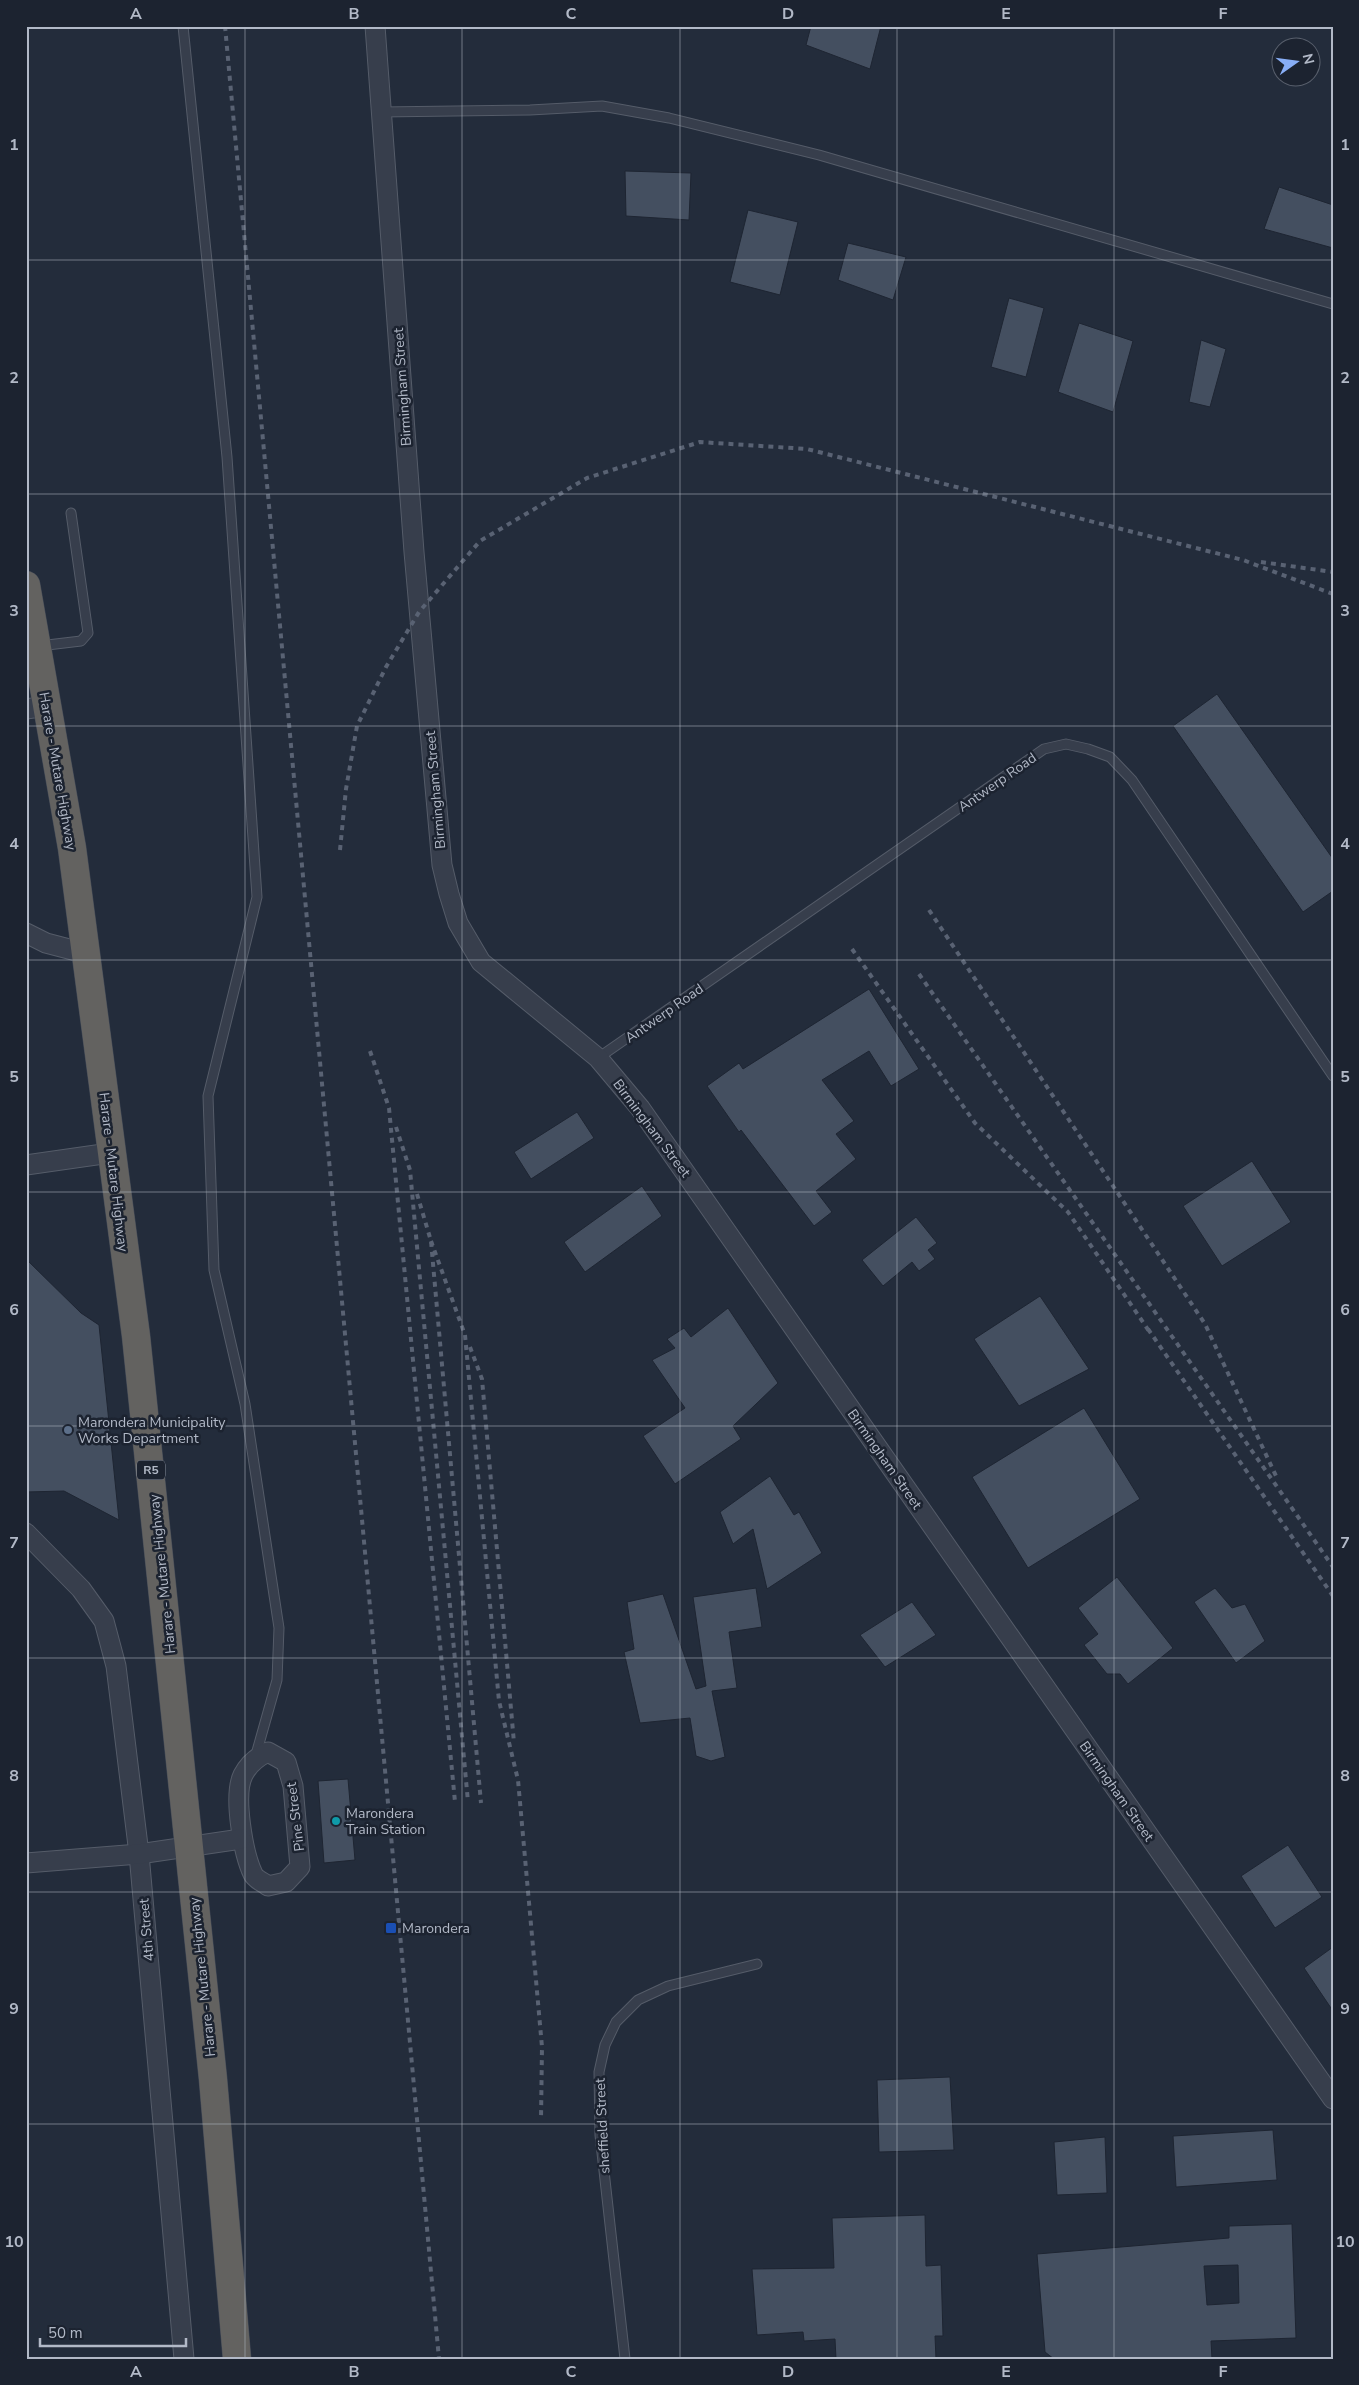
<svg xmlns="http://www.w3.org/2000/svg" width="1359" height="2385" font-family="'Nunito Sans',sans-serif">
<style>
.building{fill:#444f60;stroke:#1e2532;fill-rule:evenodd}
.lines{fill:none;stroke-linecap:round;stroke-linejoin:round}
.service-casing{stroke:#555c69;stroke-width:11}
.minor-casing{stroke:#555c69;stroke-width:21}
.trunk-casing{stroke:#424956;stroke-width:29}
.service{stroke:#373e4c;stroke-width:9}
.minor{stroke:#373e4c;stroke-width:19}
.trunk{stroke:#636260;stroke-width:28}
.rail{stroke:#596273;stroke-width:4;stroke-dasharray:5 5;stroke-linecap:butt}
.grid{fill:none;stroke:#b2b9c7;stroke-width:1;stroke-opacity:0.55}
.service-dot{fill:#5c6f8a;stroke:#1c2330;stroke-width:2}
.culture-dot{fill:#0f9aa8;stroke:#1c2330;stroke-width:2}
.transit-dot{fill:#1a4fb4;stroke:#1c2330;stroke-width:2}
.labels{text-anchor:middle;stroke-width:5;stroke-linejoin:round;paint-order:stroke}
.shield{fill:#1c2330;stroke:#858c9a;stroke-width:1}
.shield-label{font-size:12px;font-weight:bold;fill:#b2b9c7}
.street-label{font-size:14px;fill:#b2b9c7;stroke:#1c2330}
.poi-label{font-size:14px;fill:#b2b9c7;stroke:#1c2330;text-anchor:start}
.neatline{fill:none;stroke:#b2b9c7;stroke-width:2}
.grid-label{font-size:16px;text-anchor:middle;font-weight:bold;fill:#b2b9c7}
</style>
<rect width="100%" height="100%" fill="#232c3b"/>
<g class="building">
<polygon points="811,26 881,26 870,69 806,45"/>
<polygon points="625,171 691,173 689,220 626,216"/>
<polygon points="1279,187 1333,205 1333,248 1264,229"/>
<polygon points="748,210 798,222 780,295 730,282"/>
<polygon points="848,243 906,257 893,300 838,280"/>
<polygon points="1009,298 1044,308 1026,377 991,367"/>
<polygon points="1079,323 1133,341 1113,412 1058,392"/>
<polygon points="1201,340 1226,349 1210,407 1189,402"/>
<polygon points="1217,694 1333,859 1333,891 1303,912 1173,726"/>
<polygon points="869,989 919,1069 891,1086 869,1051 822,1080 854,1121 836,1134 856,1159 816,1191 832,1212 814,1226 741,1130 739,1132 707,1086 739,1063 743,1069"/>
<polygon points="577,1112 594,1138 531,1179 514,1152"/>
<polygon points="1252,1161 1291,1222 1222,1266 1183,1206"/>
<polygon points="642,1186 662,1216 585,1272 564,1242"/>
<polygon points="916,1217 937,1243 928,1250 935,1259 919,1271 912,1262 883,1286 862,1260"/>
<polygon points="26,1259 81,1313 99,1325 119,1520 64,1491 26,1492"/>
<polygon points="1040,1296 1089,1369 1019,1406 974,1339"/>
<polygon points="728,1308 778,1383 733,1426 741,1439 675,1484 643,1436 685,1408 652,1360 675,1348 667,1339 684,1328 691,1337"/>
<polygon points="1084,1408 1140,1499 1028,1568 972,1477"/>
<polygon points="770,1476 794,1515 799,1512 822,1553 767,1589 753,1529 733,1544 720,1512"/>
<polygon points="1117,1577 1173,1648 1128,1684 1120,1674 1107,1674 1084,1645 1098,1634 1078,1608"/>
<polygon points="756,1588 762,1627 729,1632 737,1688 712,1691 725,1757 711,1761 696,1756 690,1718 640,1723 624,1652 634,1649 627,1602 663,1594 696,1689 706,1686 693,1597"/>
<polygon points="1215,1588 1232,1608 1245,1604 1265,1641 1236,1663 1194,1602"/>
<polygon points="912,1602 936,1635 885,1667 860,1635"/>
<polygon points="348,1779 355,1860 324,1863 318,1781"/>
<polygon points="1288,1845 1322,1897 1275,1928 1241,1876"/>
<polygon points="1333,1947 1333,2011 1304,1968"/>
<polygon points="950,2077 954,2150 879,2152 877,2080"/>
<polygon points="1273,2130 1277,2180 1176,2187 1173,2136"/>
<polygon points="1105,2137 1107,2193 1057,2195 1054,2142"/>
<polygon points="925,2215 926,2266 941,2265 943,2336 935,2336 936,2359 836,2359 835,2339 804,2341 803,2332 757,2335 752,2269 834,2268 832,2218"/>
<path d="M1292,2224L1296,2338L1211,2341L1212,2359H1054L1045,2352L1037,2254L1229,2238V2226ZM1238,2265L1239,2303L1207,2305L1204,2266Z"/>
</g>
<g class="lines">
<g class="service-casing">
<g id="service">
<polyline points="183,26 227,457 257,897 208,1096 214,1270 245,1404 279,1628 277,1680 255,1758"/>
<polyline points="381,112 530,110 602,106 669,118 819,155 1333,304"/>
<polyline points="39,646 81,641 88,633 71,513"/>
<polyline points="598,1058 1044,749 1066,744 1088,749 1110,757 1132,780 1333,1076"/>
<polyline points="625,2359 600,2135 599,2072 605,2045 616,2022 638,2000 668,1986 757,1964"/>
</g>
</g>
<g class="minor-casing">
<g id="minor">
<polyline points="375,26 414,552 442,865 449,894 458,923 481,962 598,1058 640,1108 1333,2099"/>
<polyline points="26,709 47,706"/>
<polyline points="26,933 46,943 88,954"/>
<polyline points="26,1165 110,1153"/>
<polyline points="26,1533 81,1589 104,1621 116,1666 139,1854 184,2359"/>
<path d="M268,1752L286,1762L293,1786L300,1867L286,1882L268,1886C263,1882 255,1879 253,1874C243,1853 233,1795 243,1775C249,1763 257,1757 268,1752Z"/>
<polyline points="26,1863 139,1854 241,1839"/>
</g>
</g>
<g class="trunk-casing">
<polyline id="trunk" points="26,585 72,848 136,1336 213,2079 237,2359"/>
</g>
<use href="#service" class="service"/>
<use href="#minor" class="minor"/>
<use href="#trunk" class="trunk"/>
<g class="rail">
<polyline points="225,26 439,2359"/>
<polyline points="1261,562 1333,572"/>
<polyline points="340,850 346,789 357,726 386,667 419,612 480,541 587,478 700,442 807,449 1243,560 1333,594"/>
<polyline points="929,910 1205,1324 1276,1476"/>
<polyline points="852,949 975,1123 1068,1212 1151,1334"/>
<polyline points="919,974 1333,1567"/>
<polyline points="370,1051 389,1108 455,1802"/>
<polyline points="396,1127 410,1170 468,1802"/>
<polyline points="417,1194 431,1241 481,1803"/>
<polyline points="431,1241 465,1335 499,1701 518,1780 542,2047 541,2120"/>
<polyline points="1148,1329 1333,1596"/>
<polyline points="470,1347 482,1379 514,1743"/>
</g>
</g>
<path class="grid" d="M245,26V2359M462,26V2359M680,26V2359M897,26V2359M1114,26V2359M26,260H1333M26,494H1333M26,726H1333M26,960H1333M26,1192H1333M26,1426H1333M26,1658H1333M26,1892H1333M26,2124H1333"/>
<circle class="service-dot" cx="68" cy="1430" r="5"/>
<circle class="culture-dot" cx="336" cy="1821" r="5"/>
<rect class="transit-dot" x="385" y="1922" width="12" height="12" rx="2.5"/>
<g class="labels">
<rect class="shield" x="137" y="1460.5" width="28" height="19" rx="4"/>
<g class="shield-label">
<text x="151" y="1474">R5</text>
</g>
<g class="street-label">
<text transform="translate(402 387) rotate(-94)" y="5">Birmingham Street</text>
<text transform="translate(58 771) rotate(80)" y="5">Harare - Mutare Highway</text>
<text transform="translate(997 782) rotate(-35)" y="5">Antwerp Road</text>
<text transform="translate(435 790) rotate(-95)" y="5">Birmingham Street</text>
<text transform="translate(664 1013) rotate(-35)" y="5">Antwerp Road</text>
<text transform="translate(652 1128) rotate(53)" y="5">Birmingham Street</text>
<text transform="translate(114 1172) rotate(83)" y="5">Harare - Mutare Highway</text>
<text transform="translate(885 1459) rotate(55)" y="5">Birmingham Street</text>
<text transform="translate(162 1574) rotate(-96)" y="5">Harare - Mutare Highway</text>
<text transform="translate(1117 1791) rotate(55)" y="5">Birmingham Street</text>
<text transform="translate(295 1817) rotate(-97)" y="5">Pine Street</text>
<text transform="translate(146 1930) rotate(-95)" y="5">4th Street</text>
<text transform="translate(202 1977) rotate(-96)" y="5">Harare - Mutare Highway</text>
<text transform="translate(602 2126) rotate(-93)" y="5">sheffield Street</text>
</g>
<g class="poi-label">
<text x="78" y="1427">Marondera Municipality<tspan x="78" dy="16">Works Department</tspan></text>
<text x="346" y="1818">Marondera<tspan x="346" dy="16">Train Station</tspan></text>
<text x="402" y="1933">Marondera</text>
</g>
</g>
<rect width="1359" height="2385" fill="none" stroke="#1c2330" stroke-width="55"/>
<g transform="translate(1296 62) rotate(76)"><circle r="24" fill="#1c2330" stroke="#585f6c"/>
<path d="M0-4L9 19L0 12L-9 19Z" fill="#88aef6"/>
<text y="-8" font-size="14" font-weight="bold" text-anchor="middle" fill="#b2b9c7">N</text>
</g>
<path d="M40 2338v8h146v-8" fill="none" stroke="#b2b9c7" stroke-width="2.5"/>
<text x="48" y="2338" font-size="15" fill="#b2b9c7" stroke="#1c2330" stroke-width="4" paint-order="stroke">50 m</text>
<rect x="28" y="28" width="1304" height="2330" class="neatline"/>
<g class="grid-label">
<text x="136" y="19">A</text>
<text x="354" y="19">B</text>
<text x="571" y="19">C</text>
<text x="788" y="19">D</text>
<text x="1006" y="19">E</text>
<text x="1223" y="19">F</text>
<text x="14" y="150">1</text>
<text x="1345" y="150">1</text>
<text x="14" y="383">2</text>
<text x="1345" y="383">2</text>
<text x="14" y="616">3</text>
<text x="1345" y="616">3</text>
<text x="14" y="849">4</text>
<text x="1345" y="849">4</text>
<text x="14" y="1082">5</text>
<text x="1345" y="1082">5</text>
<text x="14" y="1315">6</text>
<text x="1345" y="1315">6</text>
<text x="14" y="1548">7</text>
<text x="1345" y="1548">7</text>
<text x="14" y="1781">8</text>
<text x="1345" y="1781">8</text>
<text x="14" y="2014">9</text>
<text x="1345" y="2014">9</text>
<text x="14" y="2247">10</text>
<text x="1345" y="2247">10</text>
<text x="136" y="2377">A</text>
<text x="354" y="2377">B</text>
<text x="571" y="2377">C</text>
<text x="788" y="2377">D</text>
<text x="1006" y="2377">E</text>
<text x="1223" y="2377">F</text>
</g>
</svg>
